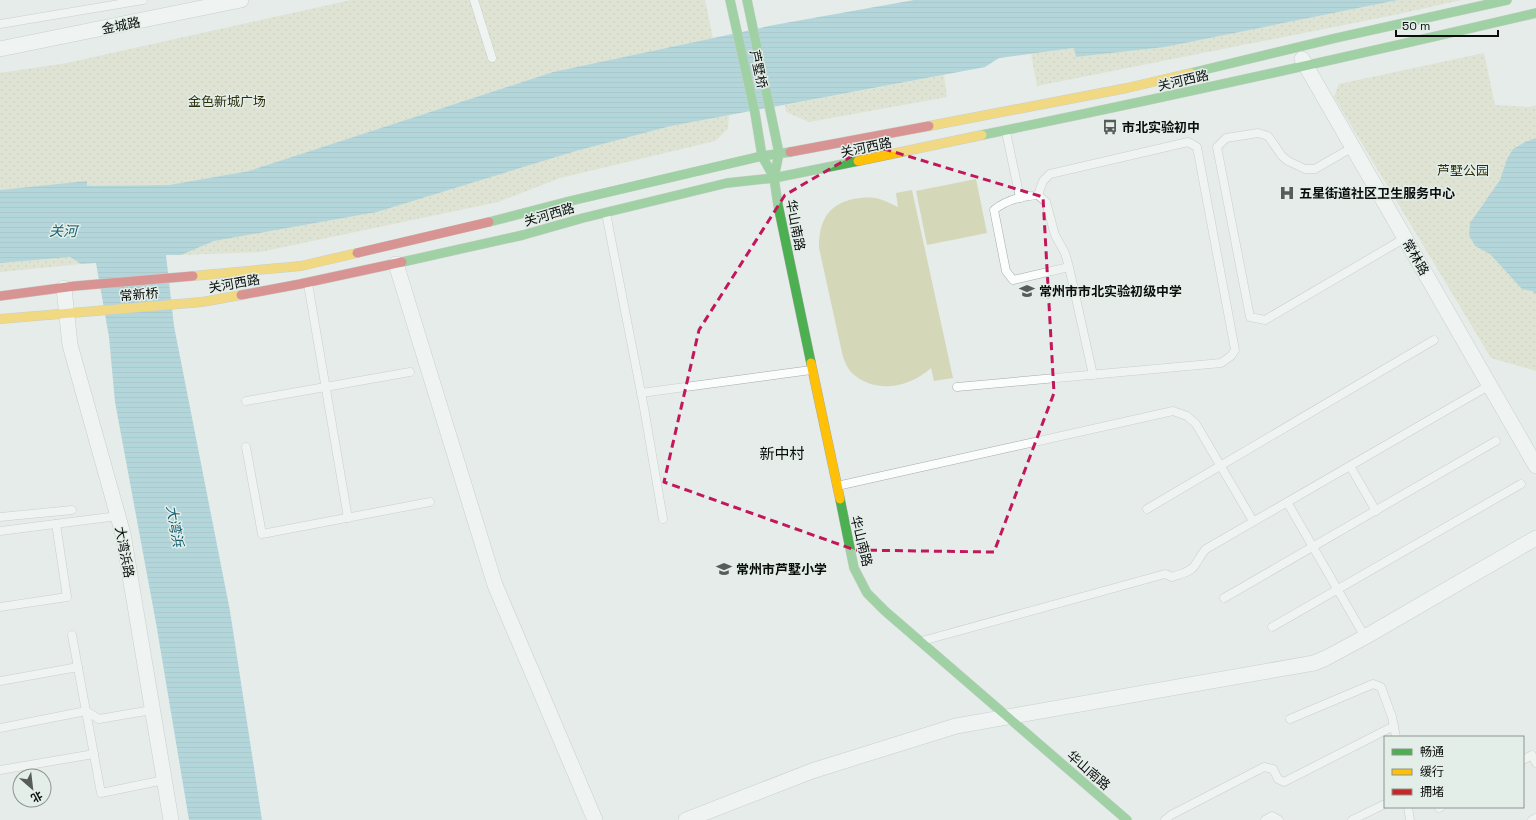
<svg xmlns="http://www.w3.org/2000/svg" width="1536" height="820" font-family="'Space Grotesk','Noto Sans SC',sans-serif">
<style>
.green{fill:#d4d8b8}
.park{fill:url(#park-dots)}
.water{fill:url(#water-rules)}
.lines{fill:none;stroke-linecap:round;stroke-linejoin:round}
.lane-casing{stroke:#a6aba8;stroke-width:9}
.street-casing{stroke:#a6aba8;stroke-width:16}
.fast-casing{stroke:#a6aba8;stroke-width:10}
.slow-casing{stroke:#a6aba8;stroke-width:10}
.jam-casing{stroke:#a6aba8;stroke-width:10}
.lane{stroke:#fbfcfc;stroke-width:8}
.street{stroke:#fbfcfc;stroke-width:15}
.fast{stroke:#4caf50;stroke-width:9}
.slow{stroke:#ffc107;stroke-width:9}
.jam{stroke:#c62828;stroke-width:9}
.marked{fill:none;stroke:#c2185b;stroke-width:3;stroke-dasharray:8 5;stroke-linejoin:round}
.labels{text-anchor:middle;stroke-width:3;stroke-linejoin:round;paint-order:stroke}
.street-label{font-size:13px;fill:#0a0d0c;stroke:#e4eee9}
.park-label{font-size:13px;fill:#2e2e0d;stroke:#e4eee9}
.poi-label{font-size:13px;font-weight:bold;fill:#0a0d0c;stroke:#e4eee9;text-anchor:start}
.water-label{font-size:14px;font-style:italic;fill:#145e71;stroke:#e4eee9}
.quarter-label{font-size:15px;fill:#0a0d0c;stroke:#e4eee9}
</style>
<defs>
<pattern id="park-dots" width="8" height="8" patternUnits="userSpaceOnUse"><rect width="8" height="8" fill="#d4d8b8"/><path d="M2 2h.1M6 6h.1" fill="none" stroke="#b5b89d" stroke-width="1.8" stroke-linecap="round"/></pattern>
<pattern id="water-rules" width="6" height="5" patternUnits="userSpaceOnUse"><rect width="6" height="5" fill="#77bacb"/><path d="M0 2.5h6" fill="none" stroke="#669fad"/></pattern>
</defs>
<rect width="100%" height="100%" fill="#e6ece9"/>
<g class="green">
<polygon points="976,179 987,233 927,245 916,191"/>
<path d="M912,190L953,378L934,381L931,368C909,388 873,395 850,371C847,367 845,362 843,357L819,248C819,222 827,205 853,199C861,198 867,197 875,198C883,199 891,204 898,207L896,193Z"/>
</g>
<g class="park">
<polygon points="351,0 705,0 713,38 553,72 249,171 169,185 87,186 87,182 0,190 0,73 67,63"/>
<polygon points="1398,0 1461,0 1399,14 1037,86 1031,54 1075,48 1076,57 1165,47"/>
<polygon points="1484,53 1495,105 1530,107 1536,105 1536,371 1491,358 1334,97 1339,84"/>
<polygon points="944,75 947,97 809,122 786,112 785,105"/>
<polygon points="729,115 728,129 715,141 560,178 498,202 260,252 181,255 214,241 377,212 576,151 671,126"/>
<polygon points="70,257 81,264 0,272 0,263"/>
</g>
<g class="water">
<polygon points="914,0 1398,0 1165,47 1076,57 1074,48 999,58 985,67 671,126 576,151 377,212 214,241 181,255 166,255 174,326 230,611 262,820 189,820 156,623 115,402 109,337 96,263 81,264 70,257 0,263 0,190 87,181 87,186 169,185 249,171 553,72 774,25"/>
<polygon points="1536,138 1536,294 1532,291 1522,289 1490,254 1475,246 1469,235 1470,223 1500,180 1507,159 1513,149 1525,142"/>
</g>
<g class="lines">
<g class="lane-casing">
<g id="lane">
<polyline points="474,0 492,58"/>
<polyline points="0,24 143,0"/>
<polyline points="1006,132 1020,198"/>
<polyline points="1353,147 1315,169 1305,169 1288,161 1282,156 1268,136 1258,133 1226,138 1217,147 1250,317 1265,320 1405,238"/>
<polyline points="606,213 644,408 663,519"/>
<path d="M1069,267L1013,280L1006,271L994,210C1006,200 1023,196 1038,195L1046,202L1055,235L1065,253L1069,267L1093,375"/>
<polyline points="308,284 348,518"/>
<polyline points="957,387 1221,363 1231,356 1235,350 1197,147 1188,142 1050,174 1043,181 1038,195"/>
<polyline points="641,393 811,370"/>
<polyline points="246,401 410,372"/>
<polyline points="246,447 262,534 430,502"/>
<polyline points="1350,466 1376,511"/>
<polyline points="837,486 1173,411 1187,416 1196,424 1253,521"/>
<polyline points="1287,502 1365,637"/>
<polyline points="1147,509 1434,340"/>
<polyline points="0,517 72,510"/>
<polyline points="0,531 118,516"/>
<polyline points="1224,598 1496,441"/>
<polyline points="0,607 67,597 56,524"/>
<polyline points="1272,627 1521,484"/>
<polyline points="72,635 101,793 164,780"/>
<path d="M922,641L1165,574L1172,577C1180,574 1191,572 1195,565C1199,560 1201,554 1206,549L1490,385"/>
<polyline points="0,681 78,667"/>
<polyline points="1290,719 1373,684 1381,687 1392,717 1396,737"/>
<polyline points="0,728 86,711 99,719 152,710"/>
<polyline points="1523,760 1532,755 1536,763"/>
<polyline points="0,770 94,754"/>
<polyline points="1408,807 1410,820"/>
<polyline points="1439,808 1441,807"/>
<polyline points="1165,820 1171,815 1264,767 1273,769 1278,779 1284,782 1394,726"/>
<polyline points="1265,820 1272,816 1279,820"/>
<polyline points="1352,820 1385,804"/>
<polyline points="1532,820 1536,818"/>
</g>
</g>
<g class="street-casing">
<g id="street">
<polyline points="0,49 241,0"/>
<polyline points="1302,59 1536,466"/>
<polyline points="396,264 495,585 595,820"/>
<polyline points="64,288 70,345 123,534 171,820"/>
<polyline points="686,820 812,771 956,726 1314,663 1326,658 1365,637 1536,538"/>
</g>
</g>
<g class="fast-casing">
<g id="fast">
<polyline points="730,0 755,113 762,156 771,172"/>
<polyline points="747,0 779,153 774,178 778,205 811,363"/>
<polyline points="1191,73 1336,38 1507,0"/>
<path d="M982,135C1167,97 1352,56 1536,13"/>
<polyline points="489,222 566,202 762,156 790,152"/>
<polyline points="402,262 523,235 583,218 727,183 774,178 858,161"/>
<polyline points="840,499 854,568 867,593 885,611 1127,820"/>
</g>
</g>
<g class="slow-casing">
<g id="slow">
<polyline points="929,126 1127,88 1191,73"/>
<polyline points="858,161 982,135"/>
<polyline points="193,276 301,266 357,253"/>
<polyline points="0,319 202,302 241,295"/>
<polyline points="811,363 840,499"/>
</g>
</g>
<g class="jam-casing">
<g id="jam">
<polyline points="790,152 929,126"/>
<polyline points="357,253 489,222"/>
<polyline points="241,295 300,284 402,262"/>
<polyline points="0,296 75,286 193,276"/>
</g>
</g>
<use href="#lane" class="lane"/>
<use href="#street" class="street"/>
<use href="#fast" class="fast"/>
<use href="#slow" class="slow"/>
<use href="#jam" class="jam"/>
</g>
<path d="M0 0H1536V820H0ZM871,145L1043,197L1054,393L994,552L855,550L664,482L699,330L785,195Z" fill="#e6ece9" fill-opacity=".55" fill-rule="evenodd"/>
<path class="marked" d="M871,145L1043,197L1054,393L994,552L855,550L664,482L699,330L785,195Z"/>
<defs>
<g id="bus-bare" transform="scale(1.2)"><path d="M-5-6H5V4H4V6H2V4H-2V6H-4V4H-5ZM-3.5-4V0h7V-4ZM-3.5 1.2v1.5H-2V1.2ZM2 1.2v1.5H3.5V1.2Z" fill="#575b59" stroke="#e4eee9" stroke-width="2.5" paint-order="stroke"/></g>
<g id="hospital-bare" transform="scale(1.2)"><path d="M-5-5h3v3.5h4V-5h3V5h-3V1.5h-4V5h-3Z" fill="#575b59" stroke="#e4eee9" stroke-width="2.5" paint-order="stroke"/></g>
<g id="school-bare" transform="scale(1.2)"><path d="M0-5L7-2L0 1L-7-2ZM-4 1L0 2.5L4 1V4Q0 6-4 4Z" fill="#575b59" stroke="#e4eee9" stroke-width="2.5" paint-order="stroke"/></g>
</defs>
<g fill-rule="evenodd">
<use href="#bus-bare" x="1110" y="127"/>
<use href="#hospital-bare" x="1287" y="193"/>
<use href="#school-bare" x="1027" y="291"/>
<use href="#school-bare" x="724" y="569"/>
</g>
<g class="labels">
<g class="street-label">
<text transform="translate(121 25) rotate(-11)" y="5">金城路</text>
<text transform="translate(759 69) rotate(78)" y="5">芦墅桥</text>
<text transform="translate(1183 80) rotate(-13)" y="5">关河西路</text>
<text transform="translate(866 147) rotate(-12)" y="5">关河西路</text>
<text transform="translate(549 214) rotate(-16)" y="5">关河西路</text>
<text transform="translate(796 225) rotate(79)" y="5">华山南路</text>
<text transform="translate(1416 257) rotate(60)" y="5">常林路</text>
<text transform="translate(234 283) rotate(-10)" y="5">关河西路</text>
<text transform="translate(139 294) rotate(-5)" y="5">常新桥</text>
<text transform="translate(862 541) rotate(76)" y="5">华山南路</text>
<text transform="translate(125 552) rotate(79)" y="5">大湾浜路</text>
<text transform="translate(1089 770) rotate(41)" y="5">华山南路</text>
</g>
<g class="park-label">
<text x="227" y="106">金色新城广场</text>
<text x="1463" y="175">芦墅公园</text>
</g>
<g class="poi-label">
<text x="1122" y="132">市北实验初中</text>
<text x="1299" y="198">五星街道社区卫生服务中心</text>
<text x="1039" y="296">常州市市北实验初级中学</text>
<text x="736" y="574">常州市芦墅小学</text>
</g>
<g class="water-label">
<text transform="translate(63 231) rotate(1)" y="5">关河</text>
<text transform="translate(175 526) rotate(80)" y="5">大湾浜</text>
</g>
<g class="quarter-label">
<text x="782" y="459">新中村</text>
</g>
</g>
<rect x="1384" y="736" width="140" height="72" fill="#e4eee9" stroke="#8d9491"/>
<rect x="1392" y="749" width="20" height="6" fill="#4caf50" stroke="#8d9491"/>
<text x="1420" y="756" font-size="12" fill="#0a0d0c">畅通</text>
<rect x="1392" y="769" width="20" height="6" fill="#ffc107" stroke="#8d9491"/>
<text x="1420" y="776" font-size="12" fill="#0a0d0c">缓行</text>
<rect x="1392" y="789" width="20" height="6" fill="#c62828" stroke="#8d9491"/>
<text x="1420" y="796" font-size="12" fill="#0a0d0c">拥堵</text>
<g transform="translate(32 788) rotate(152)"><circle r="19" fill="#e4eee9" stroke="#8d9491"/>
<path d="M0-3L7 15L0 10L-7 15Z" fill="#575b59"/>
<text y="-6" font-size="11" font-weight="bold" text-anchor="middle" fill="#0a0d0c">北</text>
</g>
<path d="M1396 30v6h102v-6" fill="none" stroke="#0a0d0c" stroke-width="2"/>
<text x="1402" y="30" font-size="12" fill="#0a0d0c" stroke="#e4eee9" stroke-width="3" paint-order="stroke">50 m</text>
</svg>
